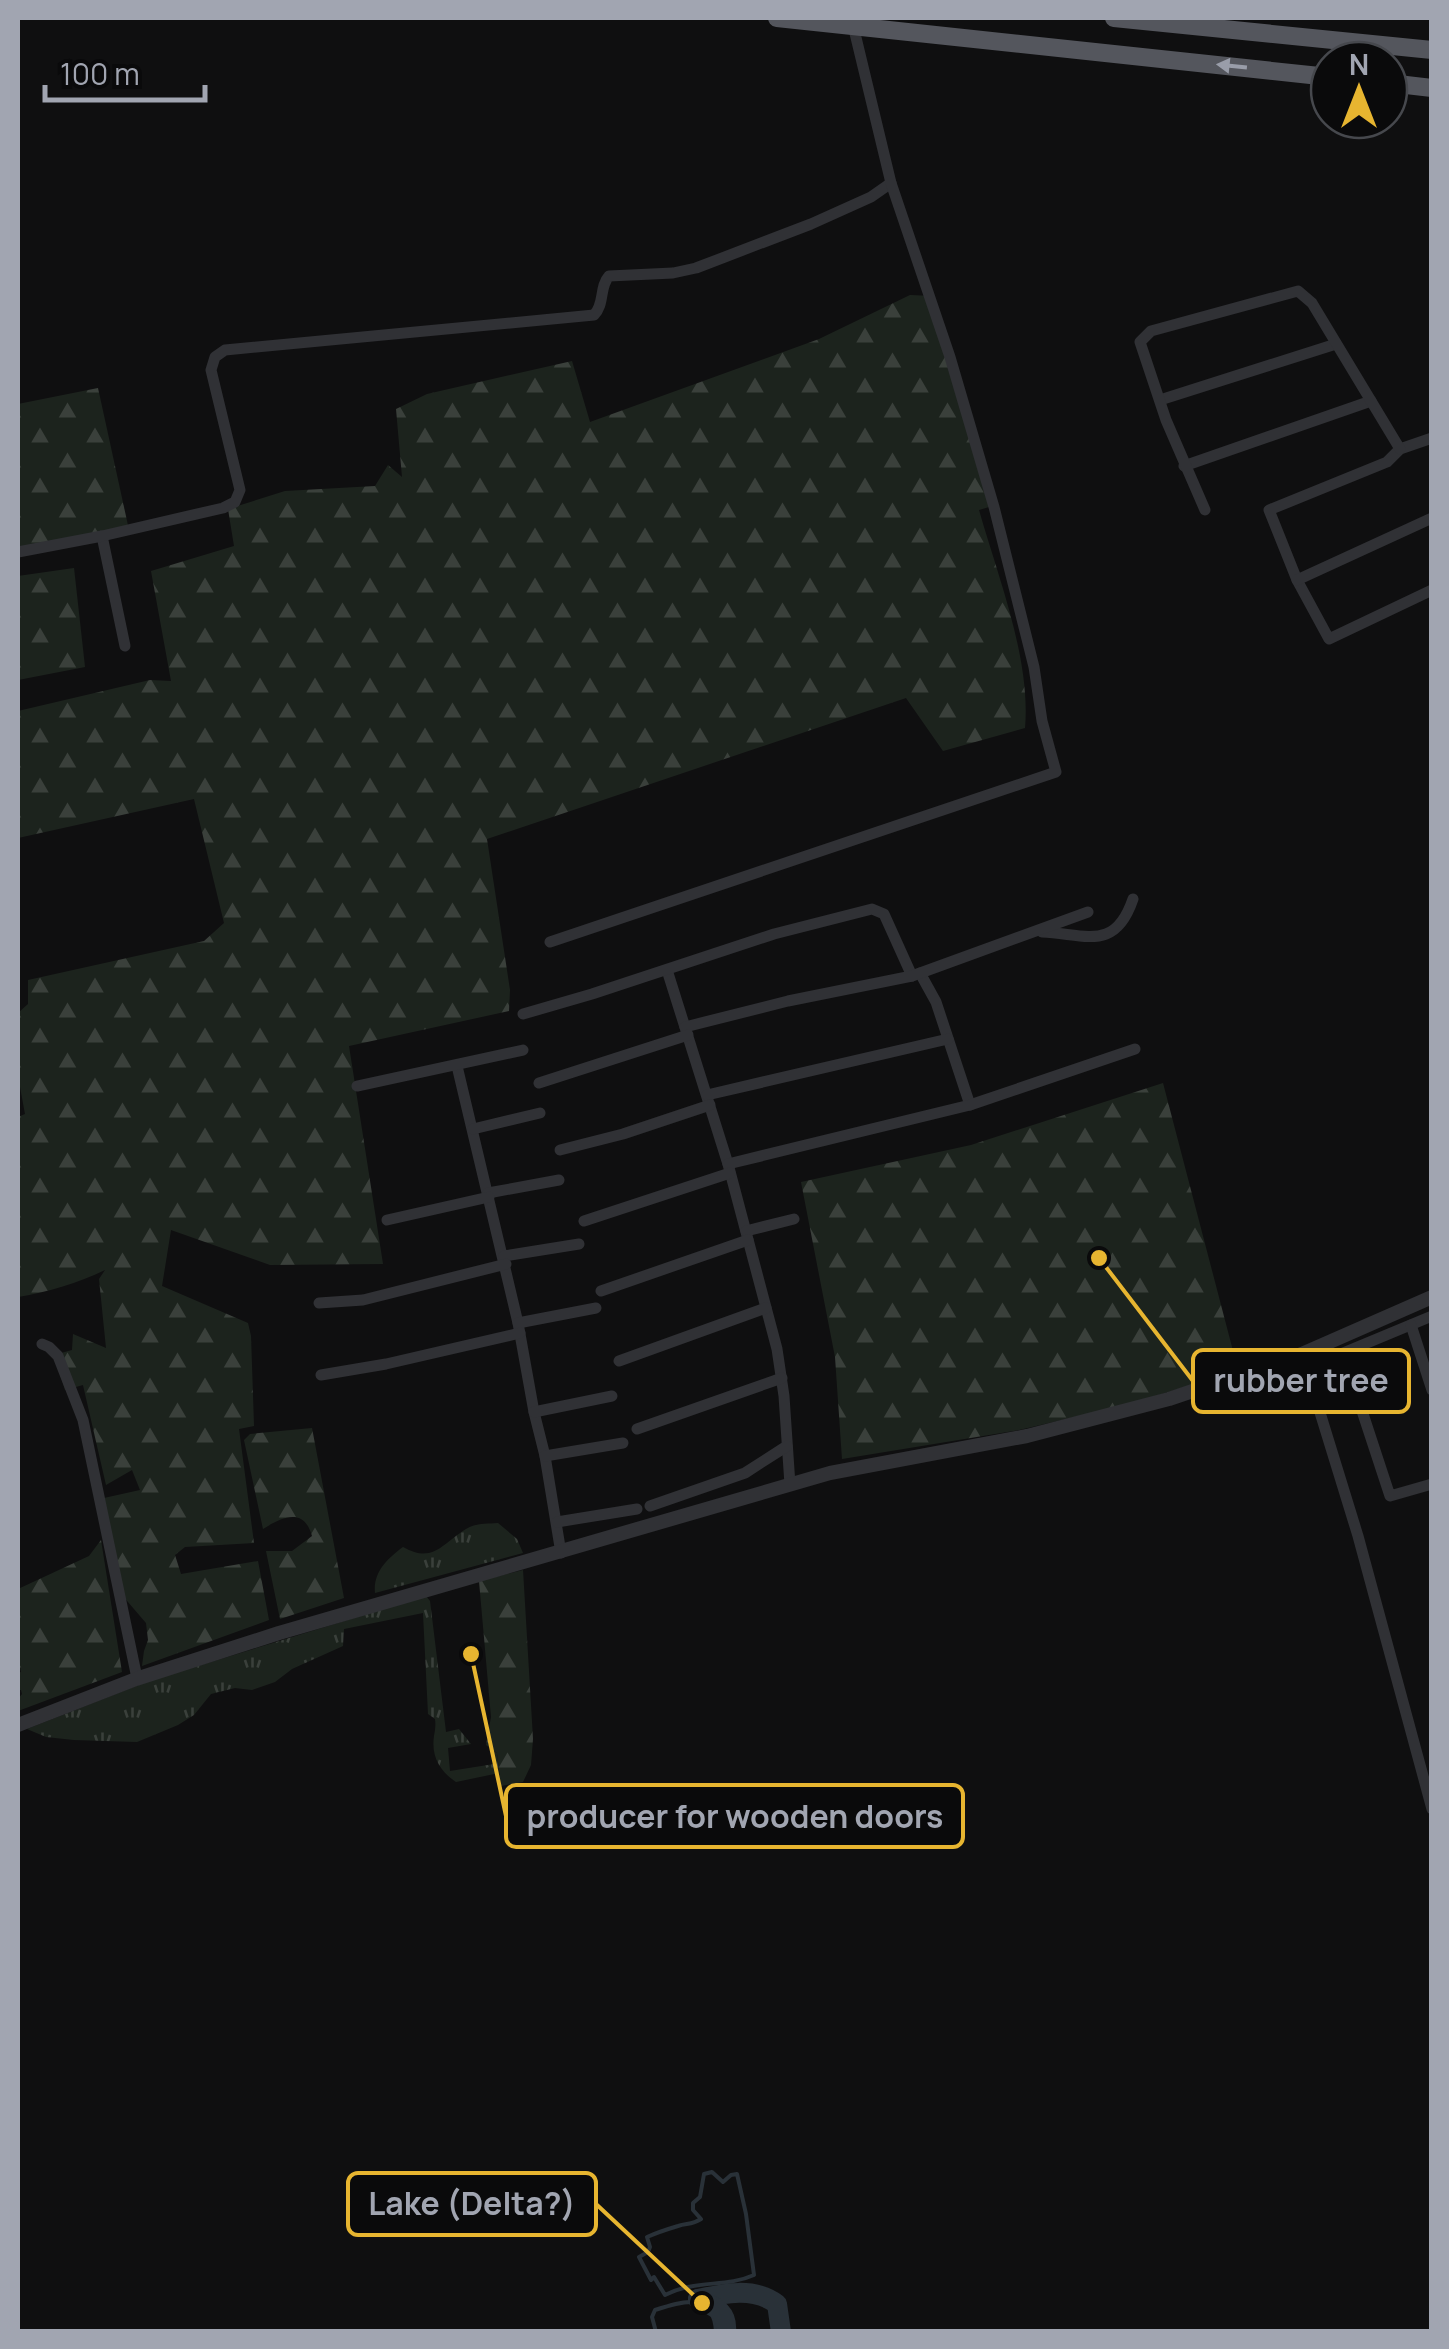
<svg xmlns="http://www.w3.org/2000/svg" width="1449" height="2349" font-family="Manrope,sans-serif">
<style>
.grass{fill:url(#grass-tufts)}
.forest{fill:url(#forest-firs)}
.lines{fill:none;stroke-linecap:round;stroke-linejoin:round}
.stream{stroke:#293138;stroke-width:4}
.river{stroke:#293138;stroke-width:20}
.minor{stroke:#303135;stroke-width:11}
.tertiary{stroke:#303135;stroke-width:14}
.trunk{stroke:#54565d;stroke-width:18}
.oneway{fill:#999da9}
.leader{fill:none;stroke:#e7b530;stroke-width:4}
.callout-dot{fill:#e7b530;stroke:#0a0a0b;stroke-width:4}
.callout{fill:#0a0a0b;stroke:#e7b530;stroke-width:4}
.callout-label{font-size:32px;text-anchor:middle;font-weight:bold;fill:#a1a5b1}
</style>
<defs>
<pattern id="grass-tufts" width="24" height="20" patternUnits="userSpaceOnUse" patternTransform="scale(2.5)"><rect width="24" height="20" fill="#1c231d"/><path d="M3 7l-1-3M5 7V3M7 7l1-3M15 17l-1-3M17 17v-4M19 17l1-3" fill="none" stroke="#3a403b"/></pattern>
<pattern id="forest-firs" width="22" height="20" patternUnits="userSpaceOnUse" patternTransform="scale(2.5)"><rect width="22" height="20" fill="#1c231d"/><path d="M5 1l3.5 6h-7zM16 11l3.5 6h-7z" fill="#3a403b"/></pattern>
</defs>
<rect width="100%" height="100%" fill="#0f0f10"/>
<g class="grass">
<path d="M498,1523L517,1539L523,1553L375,1593C373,1572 387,1559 403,1547C433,1564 442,1544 466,1529C475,1523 487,1524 498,1523Z"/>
<path d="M426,1596L430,1601L446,1732L459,1729L471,1744L448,1748L450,1771L494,1764L492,1750L497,1753L499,1773L456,1782C440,1771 431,1757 434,1736C435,1731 436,1725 435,1719L428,1714L423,1613L344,1629L343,1646L292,1669L275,1682L252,1690L235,1688L211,1694L194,1715L178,1725L137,1742L74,1740L46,1737L27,1729L149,1681Z"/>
</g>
<g class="forest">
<path d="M910,295L932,296L989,507L979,510C998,577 1031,659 1025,728L943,751L906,698L487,839L510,990L509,1011L349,1046L383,1264L270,1265L171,1230L162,1286L248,1323L251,1336L254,1426L239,1429L254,1543L185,1547L175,1555L181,1574L258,1561L269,1620L142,1666L144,1651L148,1640L146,1623L122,1595L104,1498L140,1490L132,1470L106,1485L83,1385L65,1390L54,1355L72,1350L73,1334L106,1348L99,1279L105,1270C78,1283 48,1292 18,1297V1117L25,1114L18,1076V1013L28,1004V980L204,941L224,923L194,799L18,838V711L150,680L171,681L151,571L234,546L228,509L285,491L375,486L388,465L402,477L396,409L427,394L572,361L590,422L819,339Z"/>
<polygon points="98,388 129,530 18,553 18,404"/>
<polygon points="74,568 85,667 18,680 18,576"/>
<polygon points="1163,1083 1238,1370 1130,1404 1019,1430 842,1459 835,1357 801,1182 971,1145"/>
<path d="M312,1428L344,1598L280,1619L266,1551H292L312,1536C304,1507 282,1517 263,1529L244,1440L250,1434Z"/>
<polygon points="101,1540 122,1672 18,1711 18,1699 22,1694 21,1690 18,1690 18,1673 21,1672 18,1657 18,1589 89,1556"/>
<polygon points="523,1570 533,1739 531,1765 523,1782 501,1786 497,1753 486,1745 491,1717 479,1581"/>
</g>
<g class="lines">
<g class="stream">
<path d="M712,2172L723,2182L731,2175L737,2174L746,2214L754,2275C725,2288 696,2279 665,2295L654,2277L651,2280L639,2257L648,2252L650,2247L647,2237C656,2233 668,2229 678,2226C687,2223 692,2225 701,2219L693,2210V2203L700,2197L704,2174Z"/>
<path d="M656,2332L652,2317L655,2310C682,2301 714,2291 716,2332"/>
</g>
<g class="river">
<path d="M698,2299C725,2293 754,2287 777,2304L781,2332"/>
<path d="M698,2299C715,2307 728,2311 726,2332"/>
</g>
<g class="minor">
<polyline points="1160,400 1336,344"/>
<polyline points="1432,438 1400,449 1387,462 1269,510 1297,580 1329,639 1432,590"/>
<polyline points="1184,466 1371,401"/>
<polyline points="1205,510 1166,420 1140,342 1151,331 1298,291 1312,303 1400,449"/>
<polyline points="102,536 125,646"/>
<path d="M18,552L102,536L223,508L235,502L240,490L211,370L215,357L225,350L594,315C605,304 599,287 609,276L673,273L696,268L811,224L871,197L891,183"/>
<polyline points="1297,580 1432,518"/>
<path d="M1042,932C1086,934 1115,952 1133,899"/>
<polyline points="550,942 1056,772 1042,721 1034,667 994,507 950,357 891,183 853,25"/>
<polyline points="667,970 728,1164 777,1349 784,1396 790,1485"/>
<polyline points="920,973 936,1002 970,1105"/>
<polyline points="523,1014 592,994 774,934 872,909 884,914 912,976"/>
<polyline points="685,1027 788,1001 912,976 1088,912"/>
<polyline points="457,1066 518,1323 534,1412 545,1456 561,1553"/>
<polyline points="539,1083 688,1035"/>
<polyline points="357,1086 523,1050"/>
<polyline points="707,1095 948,1039"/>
<polyline points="473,1129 540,1113"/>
<polyline points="560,1150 623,1134 710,1105"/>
<polyline points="728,1164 970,1105 1135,1049"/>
<polyline points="488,1193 559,1180"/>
<polyline points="387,1220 489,1197"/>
<polyline points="584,1221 730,1173"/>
<polyline points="746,1231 794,1219"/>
<polyline points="504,1256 579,1244"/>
<polyline points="601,1291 748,1240"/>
<polyline points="319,1303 363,1300 506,1264"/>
<polyline points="1432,1316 1343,1353 1390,1496 1432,1484"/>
<polyline points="518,1323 596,1308"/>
<polyline points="1411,1325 1432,1390"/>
<polyline points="42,1344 49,1347 58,1356 83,1420 137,1678"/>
<polyline points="1302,1354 1358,1536 1432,1809"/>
<polyline points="619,1361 766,1308"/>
<polyline points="321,1375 386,1364 520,1333"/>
<polyline points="534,1412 612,1396"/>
<polyline points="637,1429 782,1378"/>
<polyline points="545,1456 623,1443"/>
<polyline points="650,1506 745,1473 787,1446"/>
<polyline points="557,1522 637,1509"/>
</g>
<polyline class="tertiary" points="18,1725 136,1679 279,1633 830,1473 1027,1436 1169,1399 1302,1354 1432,1297"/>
<g class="trunk">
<polyline points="777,18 1329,77"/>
<polyline points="1114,18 1432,50"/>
<polyline points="1389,83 1432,88"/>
</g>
</g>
<defs><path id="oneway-solid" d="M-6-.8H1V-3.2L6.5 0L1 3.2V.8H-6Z" transform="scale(2.5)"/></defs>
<use class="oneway" href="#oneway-solid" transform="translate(1232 66) rotate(-174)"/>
<path class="leader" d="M1099 1258L1193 1381M471 1654L506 1816M702 2303L596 2204"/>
<g class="callout-dot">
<circle cx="1099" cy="1258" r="10"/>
<circle cx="471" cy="1654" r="10"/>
<circle cx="702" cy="2303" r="10"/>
</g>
<g class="callout">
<rect x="1193" y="1350" width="216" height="62" rx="10"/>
<rect x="506" y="1785" width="457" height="62" rx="10"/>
<rect x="348" y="2173" width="248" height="62" rx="10"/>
</g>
<g class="callout-label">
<text x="1301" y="1392">rubber tree</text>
<text x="735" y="1828">producer for wooden doors</text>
<text x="472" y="2215">Lake (Delta?)</text>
</g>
<rect width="1449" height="2349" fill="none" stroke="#a1a5b1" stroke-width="40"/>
<g transform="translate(1359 90)"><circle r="48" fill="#0a0a0b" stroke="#46484d" stroke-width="2.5"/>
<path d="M0-8L18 38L0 25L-18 38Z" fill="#e7b530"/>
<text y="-15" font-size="28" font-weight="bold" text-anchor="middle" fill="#a1a5b1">N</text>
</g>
<path d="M45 85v15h160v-15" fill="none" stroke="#a1a5b1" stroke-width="5"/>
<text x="60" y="85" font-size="30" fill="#a1a5b1" stroke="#0a0a0b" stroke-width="8" paint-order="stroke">100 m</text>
</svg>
